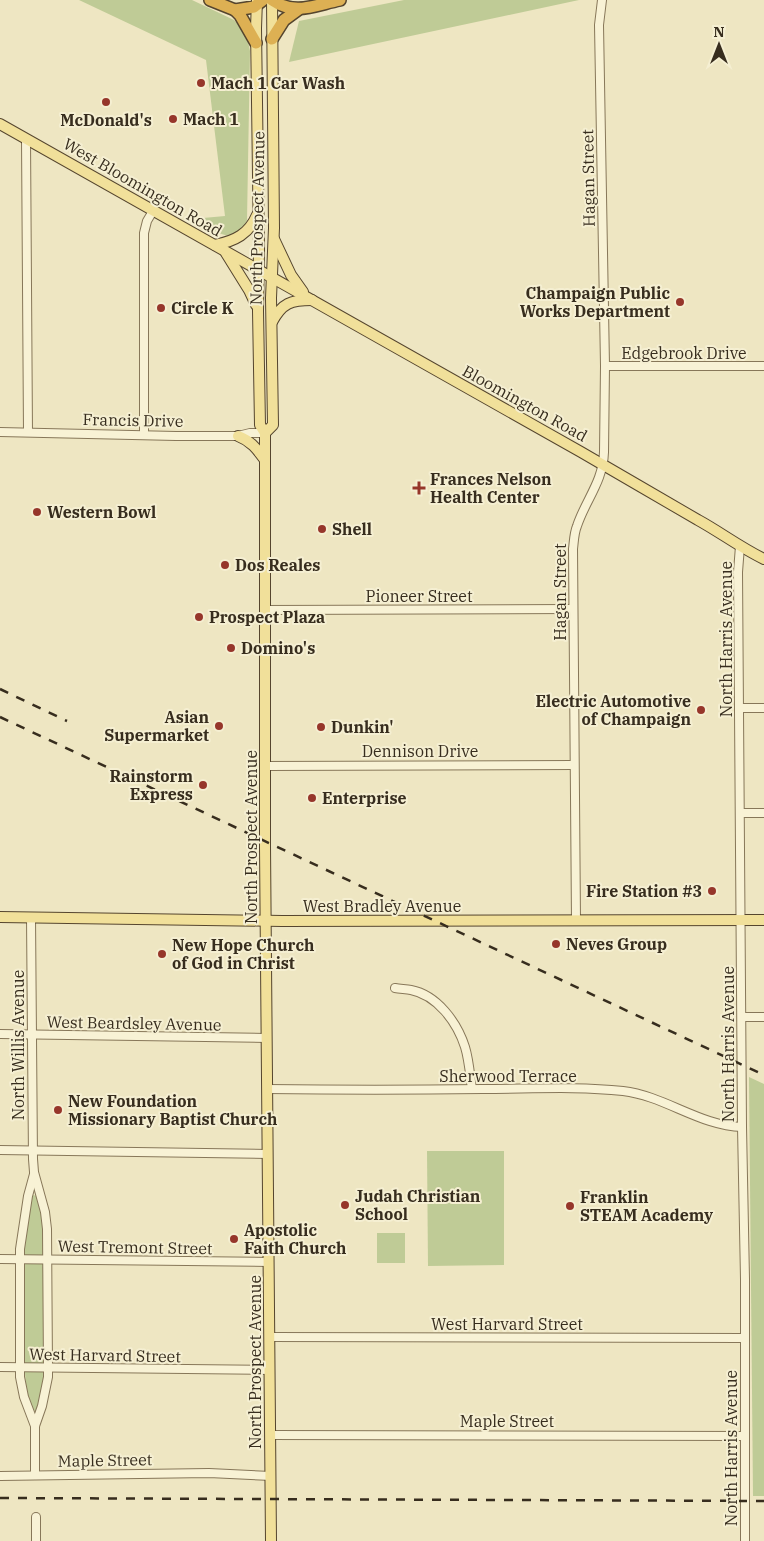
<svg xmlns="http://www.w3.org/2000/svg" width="764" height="1541" font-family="'IBM Plex Serif',serif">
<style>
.green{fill:#bfcb96}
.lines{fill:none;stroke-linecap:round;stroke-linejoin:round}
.minor-casing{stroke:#877759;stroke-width:10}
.major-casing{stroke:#55452e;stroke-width:12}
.highway-casing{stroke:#55452e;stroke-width:14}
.minor{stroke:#f8f2d5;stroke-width:8}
.major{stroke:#f1e09a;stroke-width:10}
.highway{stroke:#ddb053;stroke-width:11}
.rail{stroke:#372d1e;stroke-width:2.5;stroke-dasharray:9 9;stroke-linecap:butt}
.poi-dot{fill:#96362a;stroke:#f5efd2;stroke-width:2}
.labels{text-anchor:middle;stroke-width:4;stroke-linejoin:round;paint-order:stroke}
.poi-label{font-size:16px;font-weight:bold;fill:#372d1e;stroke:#f5efd2;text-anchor:start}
.street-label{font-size:16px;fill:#372d1e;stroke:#f5efd2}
</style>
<rect width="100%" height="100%" fill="#eee6c2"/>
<g class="green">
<polygon points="79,0 192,0 234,20 246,32 250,51 247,220 243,230 232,237 218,233 201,223 203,218 225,216 206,60"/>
<polygon points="404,0 579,0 289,62 299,21"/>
<polygon points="749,1077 764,1084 764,1496 753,1496"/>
<polygon points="427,1151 504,1151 504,1265 428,1266"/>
<polygon points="33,1195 37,1196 42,1212 44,1242 44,1380 37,1410 35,1411 32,1409 26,1391 24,1354 24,1242 31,1196"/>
<rect x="377" y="1233" width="28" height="30"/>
</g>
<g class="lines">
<g class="minor-casing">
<g id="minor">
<polyline points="26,139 28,432"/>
<polyline points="605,366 764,366"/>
<polyline points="0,432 176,436 238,436 250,433 265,433"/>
<polyline points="144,435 144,233 147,221 153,211"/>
<polyline points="740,546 738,572 742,1127 745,1279 745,1541"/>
<polyline points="265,610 573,609"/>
<polyline points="740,708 764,708"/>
<polyline points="265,766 574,765"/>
<polyline points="741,813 764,813"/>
<polyline points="31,917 33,1159 34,1172 45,1212 47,1229 48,1368 48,1377 42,1406 35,1426 35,1475"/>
<path d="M576,921L573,549C574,541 574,533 577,526C586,499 603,482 604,452L605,366L599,25L602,0"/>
<path d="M395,988C400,989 406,989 411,990C437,995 457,1022 465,1047C469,1060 470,1075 472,1089"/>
<polyline points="742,1017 764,1017"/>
<polyline points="0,1034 267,1038"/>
<path d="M267,1089C339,1090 411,1090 483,1089C529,1089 577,1086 623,1091C665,1096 700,1126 742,1127"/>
<polyline points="0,1150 268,1154"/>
<polyline points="34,1174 28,1196 20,1249 20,1377 24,1397 35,1426"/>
<polyline points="0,1259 269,1262"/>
<polyline points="270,1337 745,1338"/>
<polyline points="0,1367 270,1370"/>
<polyline points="270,1435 744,1436"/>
<polyline points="0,1476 209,1473 271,1476"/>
<polyline points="36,1517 36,1541"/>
</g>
</g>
<g class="major-casing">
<g id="major">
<polyline points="257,0 256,28 259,249 258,311 260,425 265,433 265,847 271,1541"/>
<path d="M0,124L581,452C620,475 659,497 698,520C720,532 741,548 764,559"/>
<polyline points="274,239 291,275 303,292"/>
<path d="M215,245C235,241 249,234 257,215"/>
<polyline points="226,253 249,290 256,305"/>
<path d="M272,322C282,303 291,300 312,300"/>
<polyline points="265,433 273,425 271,298 274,228 272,0"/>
<path d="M238,436C251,441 257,449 265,460"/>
<polyline points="0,917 282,921 764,920"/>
</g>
</g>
<g class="highway-casing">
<g id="highway">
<polyline points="210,0 235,10 240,15 256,43"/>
<path d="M272,0C295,16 315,5 340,0"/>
<polyline points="235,10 254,7 263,0"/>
<polyline points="272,39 284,20 299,9"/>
</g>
</g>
<use href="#minor" class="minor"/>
<use href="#major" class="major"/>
<use href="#highway" class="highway"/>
<g class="rail">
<polyline points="0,689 67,721"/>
<polyline points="0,717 764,1075"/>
<polyline points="0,1498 764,1501"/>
</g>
</g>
<g class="poi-dot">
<circle cx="201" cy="83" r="5"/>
<circle cx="106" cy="102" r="5"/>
<circle cx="173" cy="119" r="5"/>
<circle cx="680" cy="302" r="5"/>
<circle cx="161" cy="308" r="5"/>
<path d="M416.5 480.5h5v5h5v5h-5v5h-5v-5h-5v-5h5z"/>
<circle cx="37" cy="512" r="5"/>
<circle cx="322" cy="529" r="5"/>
<circle cx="225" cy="565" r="5"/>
<circle cx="199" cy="617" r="5"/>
<circle cx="231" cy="648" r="5"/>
<circle cx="701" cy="710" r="5"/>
<circle cx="219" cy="726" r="5"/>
<circle cx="321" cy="727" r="5"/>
<circle cx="203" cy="785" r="5"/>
<circle cx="312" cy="798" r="5"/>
<circle cx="712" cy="891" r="5"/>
<circle cx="556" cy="944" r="5"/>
<circle cx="162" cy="954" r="5"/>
<circle cx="58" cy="1110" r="5"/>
<circle cx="345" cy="1205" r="5"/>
<circle cx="570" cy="1206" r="5"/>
<circle cx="234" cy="1239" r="5"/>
</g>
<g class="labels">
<g class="poi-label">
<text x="211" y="89">Mach 1 Car Wash</text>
<text x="183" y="125">Mach 1</text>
<text x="106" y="126" text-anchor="middle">McDonald's</text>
<text x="670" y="299" text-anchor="end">Champaign Public<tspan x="670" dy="18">Works Department</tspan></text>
<text x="171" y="314">Circle K</text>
<text x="430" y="485">Frances Nelson<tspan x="430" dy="18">Health Center</tspan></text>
<text x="47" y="518">Western Bowl</text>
<text x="332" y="535">Shell</text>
<text x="235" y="571">Dos Reales</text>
<text x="209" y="623">Prospect Plaza</text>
<text x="241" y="654">Domino's</text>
<text x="691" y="707" text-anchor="end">Electric Automotive<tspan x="691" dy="18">of Champaign</tspan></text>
<text x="209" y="723" text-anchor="end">Asian<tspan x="209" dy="18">Supermarket</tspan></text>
<text x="331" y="733">Dunkin'</text>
<text x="193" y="782" text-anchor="end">Rainstorm<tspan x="193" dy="18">Express</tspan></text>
<text x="322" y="804">Enterprise</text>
<text x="702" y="897" text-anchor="end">Fire Station #3</text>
<text x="566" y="950">Neves Group</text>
<text x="172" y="951">New Hope Church<tspan x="172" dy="18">of God in Christ</tspan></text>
<text x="68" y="1107">New Foundation<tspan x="68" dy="18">Missionary Baptist Church</tspan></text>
<text x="355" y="1202">Judah Christian<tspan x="355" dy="18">School</tspan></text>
<text x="580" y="1203">Franklin<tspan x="580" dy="18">STEAM Academy</tspan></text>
<text x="244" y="1236">Apostolic<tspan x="244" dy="18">Faith Church</tspan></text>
</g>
<g class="street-label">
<text transform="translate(588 178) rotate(-91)" y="6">Hagan Street</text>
<text transform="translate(143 187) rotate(30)" y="6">West Bloomington Road</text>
<text transform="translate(257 218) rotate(-89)" y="6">North Prospect Avenue</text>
<text x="684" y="359">Edgebrook Drive</text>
<text transform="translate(525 403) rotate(29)" y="6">Bloomington Road</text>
<text transform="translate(133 420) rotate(1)" y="6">Francis Drive</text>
<text transform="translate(560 592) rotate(-90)" y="6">Hagan Street</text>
<text x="419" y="602">Pioneer Street</text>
<text transform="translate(726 639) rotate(-90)" y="6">North Harris Avenue</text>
<text x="420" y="757">Dennison Drive</text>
<text transform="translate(251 837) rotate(-90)" y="6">North Prospect Avenue</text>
<text x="382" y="912">West Bradley Avenue</text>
<text transform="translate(134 1023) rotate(1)" y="6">West Beardsley Avenue</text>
<text transform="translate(728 1044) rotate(-90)" y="6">North Harris Avenue</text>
<text transform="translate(18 1045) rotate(-90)" y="6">North Willis Avenue</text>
<text x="508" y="1082">Sherwood Terrace</text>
<text transform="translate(135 1247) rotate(1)" y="6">West Tremont Street</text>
<text x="507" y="1330">West Harvard Street</text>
<text transform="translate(105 1355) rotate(1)" y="6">West Harvard Street</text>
<text transform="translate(255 1362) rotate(-90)" y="6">North Prospect Avenue</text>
<text x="507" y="1427">Maple Street</text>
<text transform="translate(731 1448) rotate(-90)" y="6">North Harris Avenue</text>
<text transform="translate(105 1460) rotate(-1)" y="6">Maple Street</text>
</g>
</g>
<g transform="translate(719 45)" stroke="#f5efd2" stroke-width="4" paint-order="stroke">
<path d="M0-4L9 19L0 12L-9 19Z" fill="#372d1e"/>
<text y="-8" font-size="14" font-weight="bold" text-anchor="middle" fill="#372d1e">N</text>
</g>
</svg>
